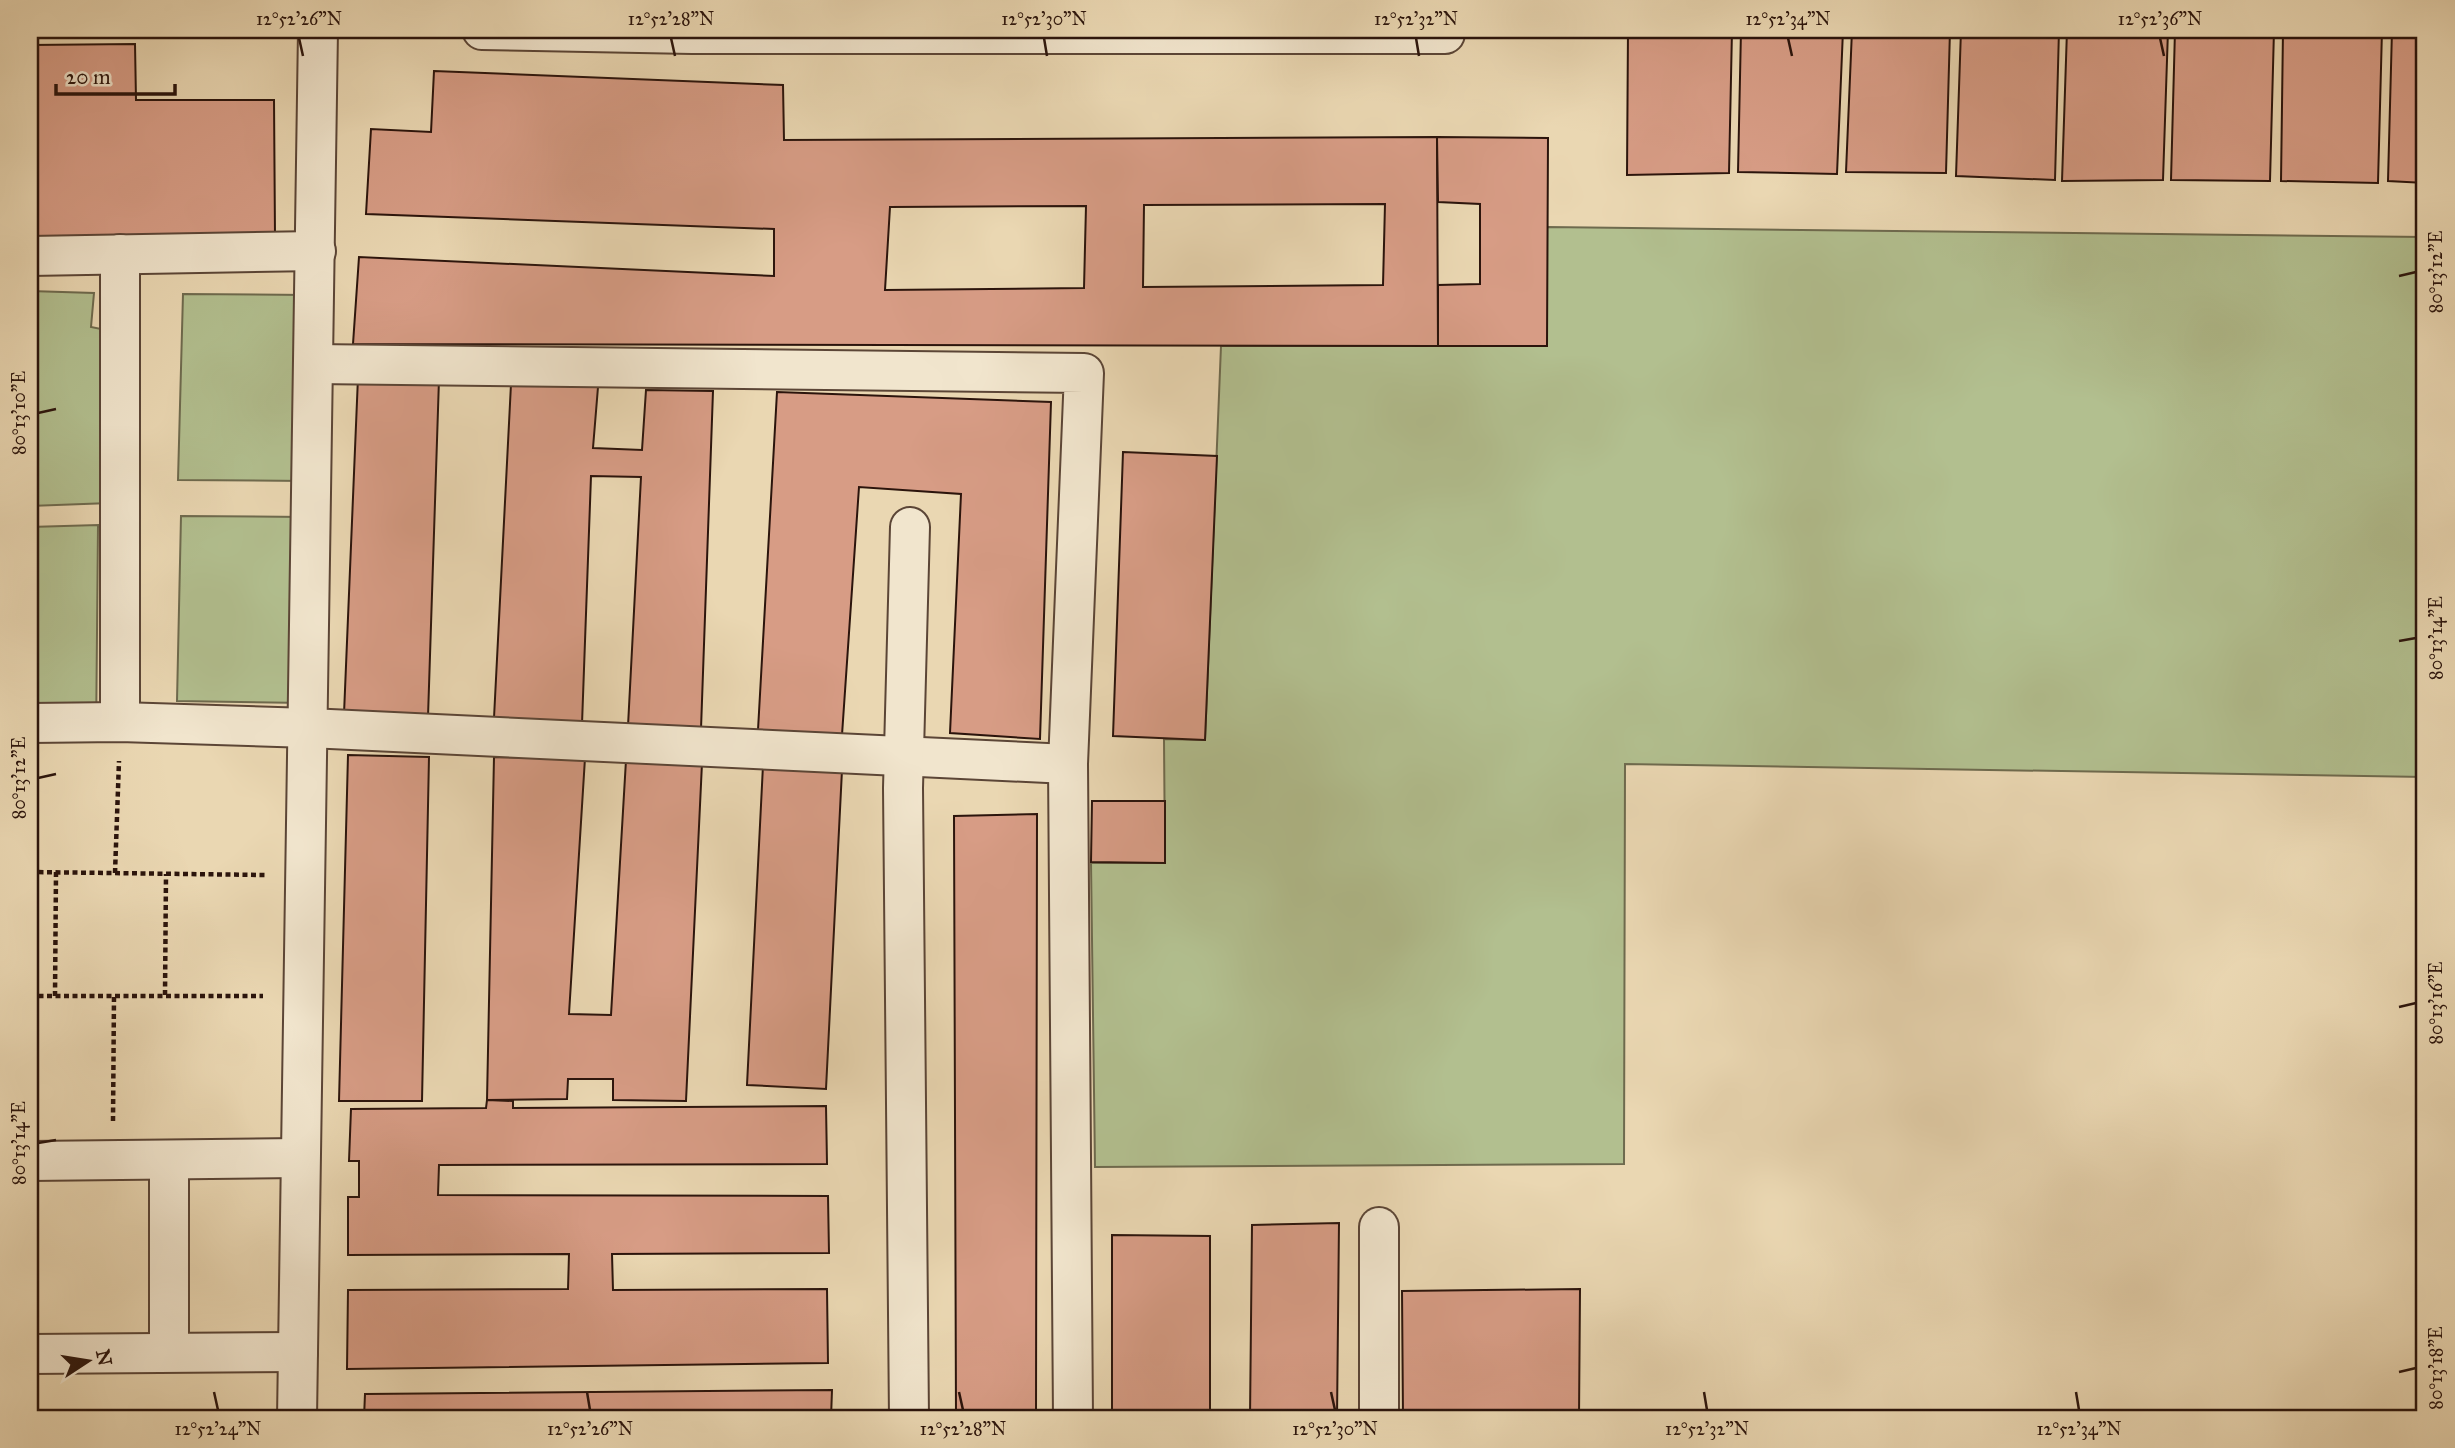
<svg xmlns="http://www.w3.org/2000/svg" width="2455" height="1448" font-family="'IM FELL Great Primer',serif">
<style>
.green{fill:#b2bf8f;stroke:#6e6a4e;stroke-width:2}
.building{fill:#d79c85;stroke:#2b140c;stroke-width:2;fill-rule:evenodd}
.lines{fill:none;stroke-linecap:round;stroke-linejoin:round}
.minor-casing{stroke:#5b4536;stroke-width:42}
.path{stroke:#2b140c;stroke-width:4.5;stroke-dasharray:5 3.5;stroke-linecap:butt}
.minor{stroke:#f1e5cd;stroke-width:38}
.ticks{fill:none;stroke:#2b140c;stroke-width:2.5}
.neatline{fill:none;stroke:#2b140c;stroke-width:2.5}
.ticks-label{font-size:18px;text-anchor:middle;fill:#2b140c}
</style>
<rect width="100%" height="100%" fill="#ead7b2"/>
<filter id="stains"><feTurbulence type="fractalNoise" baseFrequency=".00286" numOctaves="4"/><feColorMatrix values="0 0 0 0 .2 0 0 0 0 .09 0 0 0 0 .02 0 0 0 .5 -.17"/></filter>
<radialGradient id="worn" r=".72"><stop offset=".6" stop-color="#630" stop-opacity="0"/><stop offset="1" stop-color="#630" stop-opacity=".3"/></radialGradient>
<g class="green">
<polygon points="1547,227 2425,237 2425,777 1625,764 1624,1164 1095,1167 1091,863 1165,863 1164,739 1205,740 1221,346 1546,346"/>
<polygon points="30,291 94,293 91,327 111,331 110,503 30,506"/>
<polygon points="183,294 307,295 305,481 178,480"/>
<polygon points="181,516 305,517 305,703 177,701"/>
<polygon points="98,525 96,740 30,742 30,527"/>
</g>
<g class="building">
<polygon points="1628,30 1732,30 1729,173 1627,175"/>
<polygon points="1741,30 1843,30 1837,174 1738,172"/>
<polygon points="1852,30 1950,30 1946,173 1846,172"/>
<polygon points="1961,30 2059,30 2055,180 1956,176"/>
<polygon points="2067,30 2168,30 2163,180 2062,181"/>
<polygon points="2175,30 2274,30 2270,181 2171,180"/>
<polygon points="2283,30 2382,30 2378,183 2281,181"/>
<polygon points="2392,30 2425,30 2425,183 2388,181"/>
<polygon points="135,44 136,100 274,100 275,236 30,237 30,45"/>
<path d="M434,71L783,85L784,140L1437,137L1438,346L353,344L359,257L774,276V229L366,214L371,129L431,132ZM1385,204L1383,285L1143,287L1144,205ZM1086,206L1084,288L885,290L890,207Z"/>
<polygon points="1437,137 1548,138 1547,346 1438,346 1438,285 1480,284 1480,204 1438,202"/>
<polygon points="358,377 439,379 428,717 344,714"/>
<polygon points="511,384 598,387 593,448 642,450 646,390 713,391 701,729 628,726 641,477 591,476 582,724 494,718"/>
<polygon points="777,392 1051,402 1040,739 950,733 961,494 859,487 842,735 758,730"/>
<polygon points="1123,452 1217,456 1205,740 1113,736"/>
<polygon points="348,755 429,757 422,1101 339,1101"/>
<polygon points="494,757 585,758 569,1014 611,1015 626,760 702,763 686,1101 613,1100 613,1079 568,1079 567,1099 487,1100"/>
<polygon points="763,765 842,770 826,1089 747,1085"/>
<polygon points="1092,801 1165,801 1165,863 1091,862"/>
<polygon points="1037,814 1036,1418 956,1418 954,816"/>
<polygon points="487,1100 513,1101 513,1108 826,1106 827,1164 439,1165 438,1195 828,1196 829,1253 612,1254 613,1290 827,1289 828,1363 347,1369 348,1290 568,1289 569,1254 348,1255 348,1197 359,1197 359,1161 349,1161 351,1109 486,1108"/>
<polygon points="1339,1223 1337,1418 1250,1418 1252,1225"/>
<polygon points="1112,1235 1210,1236 1210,1418 1112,1418"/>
<polygon points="1580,1289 1579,1418 1403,1418 1402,1291"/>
<polygon points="832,1390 831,1418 364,1418 365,1394"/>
</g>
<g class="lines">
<g class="minor-casing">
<g id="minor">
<polyline points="482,30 692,34 1445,34"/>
<polyline points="30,256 316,251"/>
<polyline points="314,364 1084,373 1068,764 1073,1418"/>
<polyline points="120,722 120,254"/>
<polyline points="30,723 120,722 309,728 1068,764"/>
<polyline points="169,1160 169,1352"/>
<polyline points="30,1161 299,1158"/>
<polyline points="30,1354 298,1352"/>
<polyline points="297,1418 318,30"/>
<polyline points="909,1418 903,788 910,527"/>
<polyline points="1379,1418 1379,1227"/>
</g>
</g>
<g class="path">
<polyline points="30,872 265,875"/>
<polyline points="115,873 119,761"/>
<polyline points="165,995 166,874"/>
<polyline points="30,996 263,996"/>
<polyline points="55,996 56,872"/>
<polyline points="113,1121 114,996"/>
</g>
<use href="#minor" class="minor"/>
</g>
<path class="ticks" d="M299,38L303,56M671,38L675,56M1044,38L1047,56M1416,38L1419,56M1788,38L1792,56M2160,38L2164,56M2399,276L2416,272M38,413L56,409M2399,641L2416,638M38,778L56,774M2399,1007L2416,1003M38,1143L56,1140M2399,1372L2416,1368M214,1392L218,1410M587,1392L590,1410M959,1392L963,1410M1331,1392L1335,1410M1704,1392L1707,1410M2076,1392L2079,1410"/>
<rect width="2455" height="1448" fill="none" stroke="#ead7b2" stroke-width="77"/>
<g transform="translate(88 1361) rotate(78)" stroke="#f1e5cd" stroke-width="5" paint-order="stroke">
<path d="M0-5L12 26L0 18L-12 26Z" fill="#2b140c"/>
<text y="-10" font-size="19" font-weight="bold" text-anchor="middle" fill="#2b140c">N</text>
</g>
<path d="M56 84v10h119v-10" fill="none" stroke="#2b140c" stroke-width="3.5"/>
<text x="66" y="84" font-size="21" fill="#2b140c" stroke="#f1e5cd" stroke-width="5" paint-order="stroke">20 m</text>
<rect x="38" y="38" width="2378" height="1372" class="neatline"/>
<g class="ticks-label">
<text x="299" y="25">12°52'26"N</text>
<text x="671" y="25">12°52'28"N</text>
<text x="1044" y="25">12°52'30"N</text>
<text x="1416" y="25">12°52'32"N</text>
<text x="1788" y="25">12°52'34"N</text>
<text x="2160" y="25">12°52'36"N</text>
<text transform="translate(2436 272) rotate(-90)" y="6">80°13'12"E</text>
<text transform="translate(19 413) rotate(-90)" y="6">80°13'10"E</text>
<text transform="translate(2436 638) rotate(-90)" y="6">80°13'14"E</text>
<text transform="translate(19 778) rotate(-90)" y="6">80°13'12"E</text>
<text transform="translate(2436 1003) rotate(-90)" y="6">80°13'16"E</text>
<text transform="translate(19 1143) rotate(-90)" y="6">80°13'14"E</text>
<text transform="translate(2436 1368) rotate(-90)" y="6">80°13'18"E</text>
<text x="218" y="1435">12°52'24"N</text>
<text x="590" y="1435">12°52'26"N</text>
<text x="963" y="1435">12°52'28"N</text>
<text x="1335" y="1435">12°52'30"N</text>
<text x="1707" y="1435">12°52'32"N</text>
<text x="2079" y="1435">12°52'34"N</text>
</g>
<rect width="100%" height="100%" filter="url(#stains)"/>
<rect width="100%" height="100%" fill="url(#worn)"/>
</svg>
